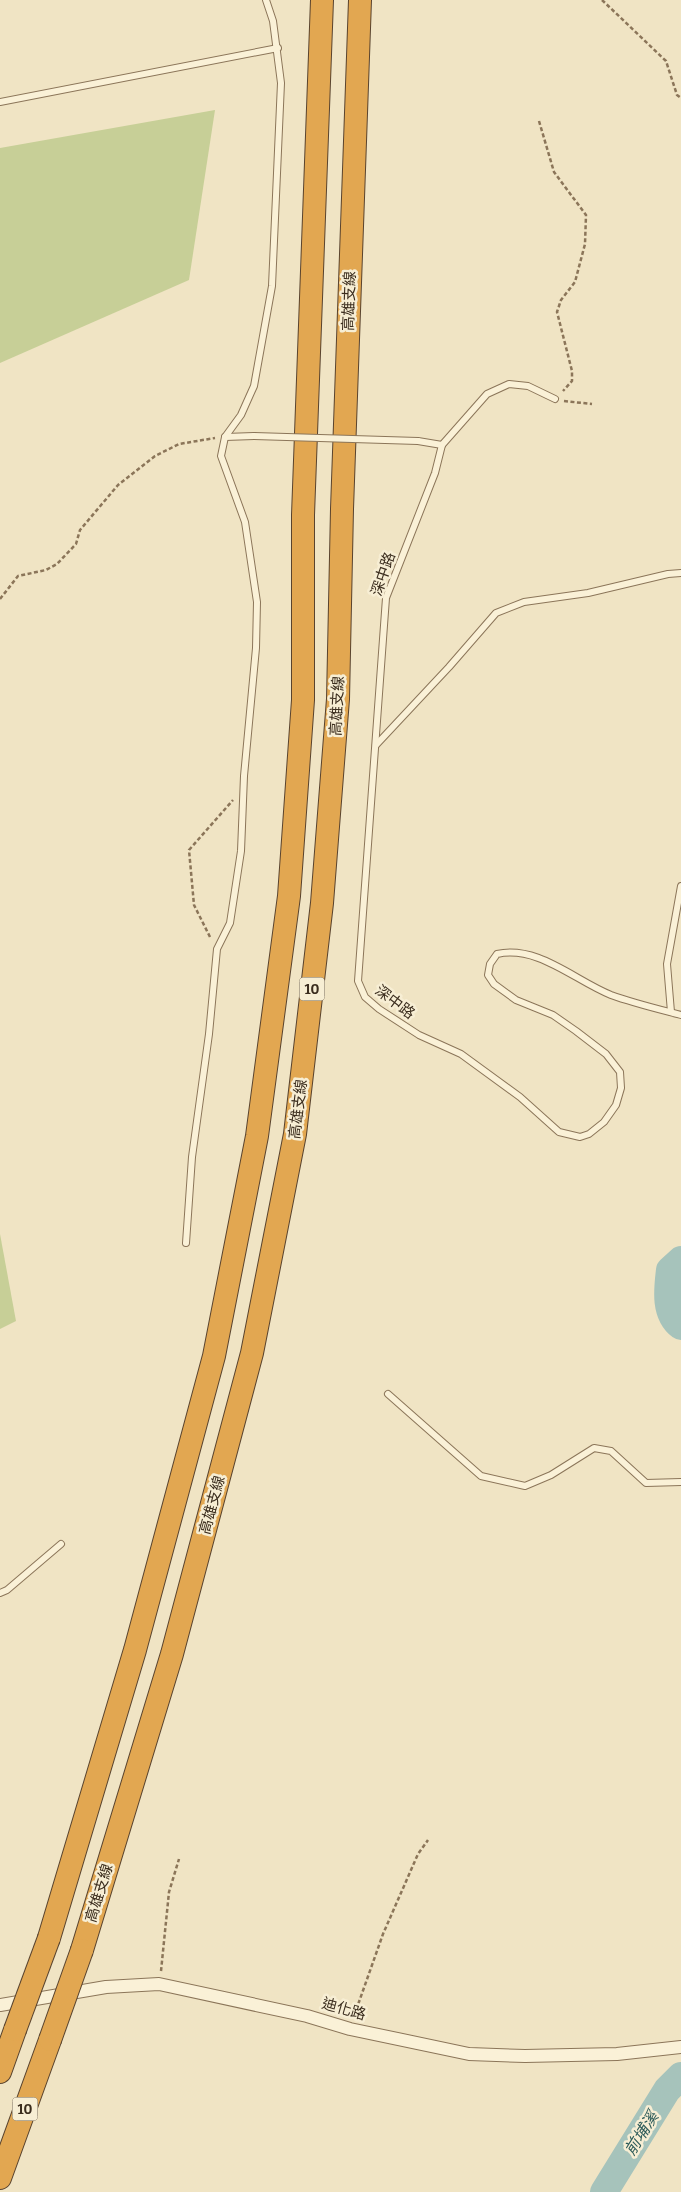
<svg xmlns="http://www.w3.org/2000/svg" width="681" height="2192" font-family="Bitter,'Noto Sans TC',serif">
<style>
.green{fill:#c7cf97}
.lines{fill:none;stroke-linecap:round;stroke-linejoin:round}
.river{stroke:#a6c3bb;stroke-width:28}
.service-casing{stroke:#8b7559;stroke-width:8}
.minor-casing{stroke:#8b7559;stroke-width:14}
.motorway-casing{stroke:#59432e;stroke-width:24}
.path{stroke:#8b7559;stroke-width:2.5;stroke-dasharray:4 2.5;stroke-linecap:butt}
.service{stroke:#faf1d7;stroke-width:6}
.minor{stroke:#faf1d7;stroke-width:12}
.motorway{stroke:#e2a751;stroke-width:22}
.service-bridge-casing{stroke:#8b7559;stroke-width:8;stroke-linecap:butt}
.motorway-bridge-casing{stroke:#59432e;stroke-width:24;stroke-linecap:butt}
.service-bridge{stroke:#faf1d7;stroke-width:6}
.motorway-bridge{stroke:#e2a751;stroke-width:22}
.labels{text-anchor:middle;stroke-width:5;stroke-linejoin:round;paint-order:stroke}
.shield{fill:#f7eed4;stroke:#736755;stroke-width:1}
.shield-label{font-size:14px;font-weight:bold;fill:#3b2d1e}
.street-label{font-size:15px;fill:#3b2d1e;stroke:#f7eed4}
.water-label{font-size:16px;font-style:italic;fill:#2d5b59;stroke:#f7eed4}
</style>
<rect width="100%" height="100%" fill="#f0e4c4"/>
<g class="green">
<polygon points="215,110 189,280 0,363 0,148"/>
<polygon points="0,1234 16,1321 0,1329"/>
</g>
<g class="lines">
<g class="river">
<path d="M681,1260L670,1270C668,1288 664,1313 681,1326"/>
<polyline points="604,2192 667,2090 681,2076"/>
</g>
<g class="service-casing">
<g id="service">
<polyline points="0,102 278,48"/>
<path d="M555,399L528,386L509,384L487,394L442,445L435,473L386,598L358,981L365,997L379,1009L419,1035L461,1054L520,1097L559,1132L580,1137L589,1134L604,1122L616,1105L621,1088L620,1072L606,1054L576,1031L553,1015L516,1000L494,984L488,975L490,964L497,954C538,945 574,980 611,995C633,1003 658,1009 681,1015"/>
<polyline points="225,437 254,436"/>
<polyline points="418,441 442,445"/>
<polyline points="376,745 449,667 496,613 524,602 588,593 668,574 681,573"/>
<polyline points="671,1012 667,964 681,886"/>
<polyline points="186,1243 192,1157 209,1034 217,949 230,923 241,851 244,776 256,648 257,602 245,522 221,456 225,437 241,415 254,386 272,286 281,83 273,21 266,0"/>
<polyline points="388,1394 481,1476 525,1486 551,1475 594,1448 611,1451 646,1483 681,1482"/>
<polyline points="0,1593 7,1590 61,1544"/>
</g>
</g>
<g class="minor-casing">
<polyline id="minor" points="0,2005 106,1987 159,1984 307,2016 350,2029 469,2054 525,2056 617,2054 681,2047"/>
</g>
<g class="motorway-casing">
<g id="motorway">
<polyline points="49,1938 135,1650 214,1356 257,1136 289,896 303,700 303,515 322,0"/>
<polyline points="82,1950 172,1654 252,1353 295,1134 322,903 338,699 342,509 360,0"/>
<polyline points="0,2072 15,2030"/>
<polyline points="0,2178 50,2040"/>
</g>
</g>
<g class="path">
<polyline points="602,0 666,61 677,95 681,98"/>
<polyline points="539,121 554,172 586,215 585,244 575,282 561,300 557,312 572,371 572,381 563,391"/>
<polyline points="564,401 592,404"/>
<polyline points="0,599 18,576 46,570 57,564 76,544 80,530 118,485 155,456 179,444 215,438"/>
<polyline points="210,937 194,905 189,850 233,800"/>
<polyline points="161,1971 169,1892 179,1859"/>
<polyline points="354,2016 383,1934 418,1854 428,1840"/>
</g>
<use href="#service" class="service"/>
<use href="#minor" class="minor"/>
<use href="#motorway" class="motorway"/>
<g class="service-bridge-casing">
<polyline id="service-bridge" points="254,436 418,441"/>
</g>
<g class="motorway-bridge-casing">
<g id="motorway-bridge">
<polyline points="15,2030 49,1938"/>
<polyline points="50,2040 82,1950"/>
</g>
</g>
<use href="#service-bridge" class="service-bridge"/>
<use href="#motorway-bridge" class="motorway-bridge"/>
</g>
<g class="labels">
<g class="shield">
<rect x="299.5" y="977.5" width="25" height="23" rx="4"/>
<rect x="12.5" y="2097.5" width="25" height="23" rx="4"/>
</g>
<g class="shield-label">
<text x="312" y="994">10</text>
<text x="25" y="2114">10</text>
</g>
<g class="street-label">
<text transform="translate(349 301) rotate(-88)" y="5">高雄支線</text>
<text transform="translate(383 574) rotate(-71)" y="5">深中路</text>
<text transform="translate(337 706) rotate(-87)" y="5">高雄支線</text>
<text transform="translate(395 1002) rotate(37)" y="5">深中路</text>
<text transform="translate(298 1109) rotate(-83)" y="5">高雄支線</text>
<text transform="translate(212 1505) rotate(-75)" y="5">高雄支線</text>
<text transform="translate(99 1893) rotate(-73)" y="5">高雄支線</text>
<text transform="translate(344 2009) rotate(16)" y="5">迪化路</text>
</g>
<g class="water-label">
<text transform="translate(641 2133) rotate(-58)" y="6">前埔溪</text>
</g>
</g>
</svg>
